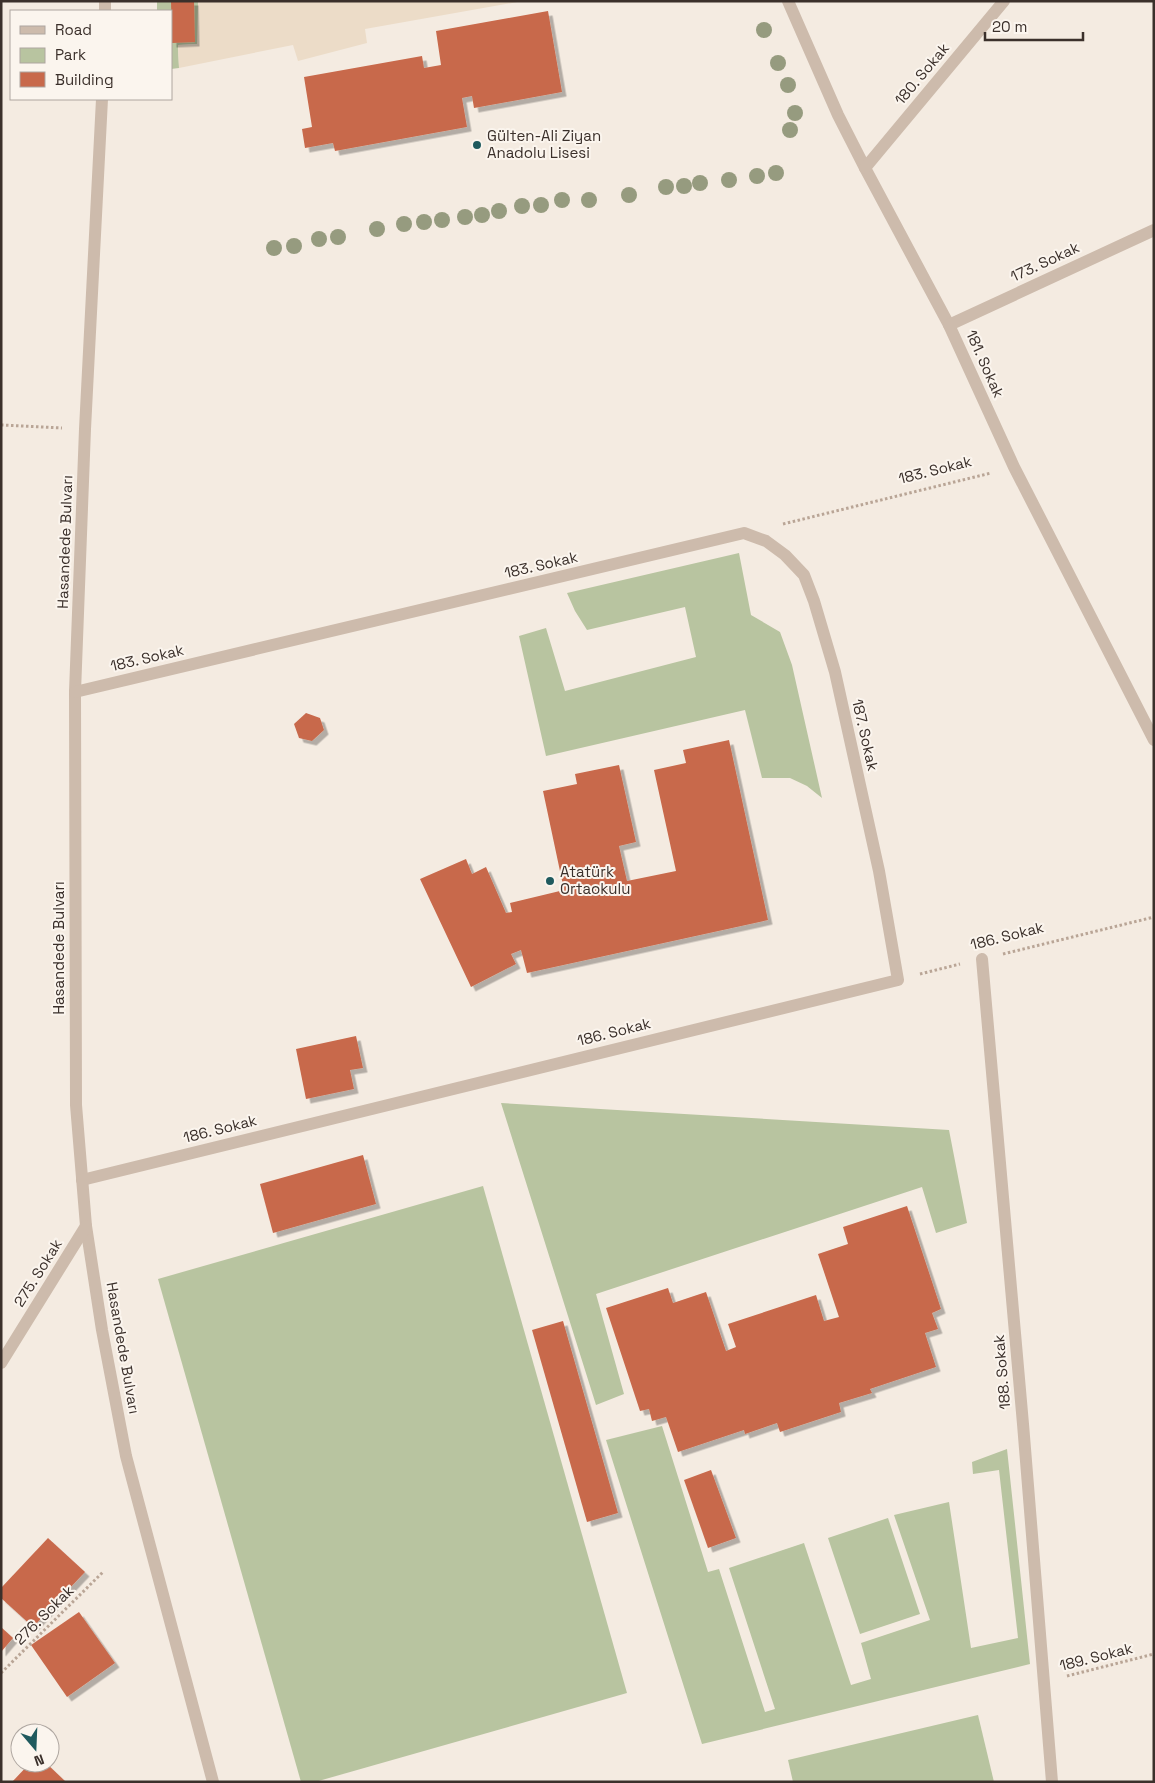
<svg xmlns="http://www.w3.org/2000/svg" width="1155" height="1783" font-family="'Space Grotesk',sans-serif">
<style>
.green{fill:#b8c4a0}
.plaza{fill:#ecdcc8}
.building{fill:#c8694b;filter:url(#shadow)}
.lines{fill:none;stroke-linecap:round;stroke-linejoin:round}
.path{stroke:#b9a596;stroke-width:3;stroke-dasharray:2.5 2.5;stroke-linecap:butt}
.minor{stroke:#cdbbac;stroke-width:12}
.tree{fill:#969b7f}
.poi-dot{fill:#1f5a5e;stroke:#fbf5ee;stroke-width:2}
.labels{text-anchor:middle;stroke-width:4;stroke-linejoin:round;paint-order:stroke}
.street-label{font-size:15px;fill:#3b302b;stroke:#fbf5ee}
.poi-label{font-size:15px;fill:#3b302b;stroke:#fbf5ee;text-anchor:start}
</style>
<defs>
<filter id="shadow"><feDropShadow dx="4.5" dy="4.5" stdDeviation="0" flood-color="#0004"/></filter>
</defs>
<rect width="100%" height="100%" fill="#f4ebe1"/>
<g class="green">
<polygon points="157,1 198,1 198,44 178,45 179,68 171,69 171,11 157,11"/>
<polygon points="739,553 751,615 780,632 792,665 822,798 807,786 790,778 762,778 745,710 546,756 519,636 546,628 565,691 696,657 685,607 587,630 575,611 567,593"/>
<polygon points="501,1103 949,1130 967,1223 936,1233 922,1187 596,1294 624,1394 596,1405"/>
<polygon points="483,1186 627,1693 315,1782 301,1782 158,1279"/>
<polygon points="662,1426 708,1572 719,1569 765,1712 775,1709 729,1568 804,1543 851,1685 871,1679 861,1643 930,1620 894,1515 949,1502 971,1648 1018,1638 999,1470 973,1474 972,1462 1007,1449 1030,1664 702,1744 606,1440"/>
<polygon points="888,1518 920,1614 860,1634 828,1538"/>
<polygon points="978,1715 994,1782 793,1782 788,1760"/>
</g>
<polygon class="plaza" points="198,1 523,1 365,29 367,43 298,61 293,45 179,68 178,45 197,44"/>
<g class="building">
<polygon points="171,1 194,1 195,42 172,43"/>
<polygon points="548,11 562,92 474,108 472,96 462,98 467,127 335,151 333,143 305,148 302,129 312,127 304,77 422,56 424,68 441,65 436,31"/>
<polygon points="306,713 320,718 324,730 312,741 299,738 294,724"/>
<polygon points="729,740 768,920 527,973 521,950 511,954 516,964 471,987 420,879 466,859 472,874 486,867 506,913 512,912 510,903 564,890 543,791 577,784 575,774 619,765 636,842 619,846 627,881 676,871 654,770 686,763 683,750"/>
<polygon points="356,1036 363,1068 350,1070 354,1089 306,1099 296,1049"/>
<polygon points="363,1155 376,1204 273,1233 260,1184"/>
<polygon points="907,1206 941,1309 932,1313 938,1329 925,1333 936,1367 870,1389 872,1393 839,1403 841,1412 780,1432 777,1423 745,1434 744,1430 678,1452 666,1417 652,1421 649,1409 640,1411 606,1308 668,1288 673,1303 706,1292 726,1351 736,1347 728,1324 816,1295 824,1321 839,1317 818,1254 848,1244 843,1227"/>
<polygon points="563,1321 618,1513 587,1522 532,1330"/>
<polygon points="711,1470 736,1538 708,1548 684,1480"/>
<polygon points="48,1538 85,1572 33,1627 1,1598 1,1588"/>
<polygon points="79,1612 115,1663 67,1697 31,1645"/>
<polygon points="1,1627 13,1638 1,1652"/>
<polygon points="30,1763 46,1763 66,1782 12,1782"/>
</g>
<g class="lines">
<g class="path">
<polyline points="1,425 62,428"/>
<polyline points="783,524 991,473"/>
<polyline points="1003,954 1154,917"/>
<polyline points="920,974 960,964"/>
<polyline points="1,1673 103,1572"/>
<polyline points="1067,1676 1154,1654"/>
</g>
<g class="minor">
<polyline points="105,1 105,11"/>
<polyline points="788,1 838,115 865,168 949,325 1014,467 1154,740"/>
<polyline points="102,99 85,429 75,692 76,1105 86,1226 102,1330 126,1456 213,1782"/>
<polyline points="865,168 1004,1"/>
<polyline points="949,325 1154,230"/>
<polyline points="75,692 744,533 766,541 785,555 804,575 814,601 835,672 879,871 898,980 82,1180"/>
<polyline points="982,959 1023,1424 1052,1782"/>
<polyline points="1,1363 86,1226"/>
</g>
</g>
<g class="tree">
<circle cx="764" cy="30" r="8"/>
<circle cx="778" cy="63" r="8"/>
<circle cx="788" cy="85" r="8"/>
<circle cx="795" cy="113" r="8"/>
<circle cx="790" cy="130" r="8"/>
<circle cx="776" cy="173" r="8"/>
<circle cx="757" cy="176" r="8"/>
<circle cx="729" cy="180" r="8"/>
<circle cx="700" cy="183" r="8"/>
<circle cx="684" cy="186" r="8"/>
<circle cx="666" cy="187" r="8"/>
<circle cx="629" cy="195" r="8"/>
<circle cx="562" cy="200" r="8"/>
<circle cx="589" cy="200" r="8"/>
<circle cx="541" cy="205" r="8"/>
<circle cx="522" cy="206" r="8"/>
<circle cx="499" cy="211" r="8"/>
<circle cx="482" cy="215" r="8"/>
<circle cx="465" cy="217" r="8"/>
<circle cx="442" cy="220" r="8"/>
<circle cx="424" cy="222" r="8"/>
<circle cx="404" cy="224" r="8"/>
<circle cx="377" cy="229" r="8"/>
<circle cx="338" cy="237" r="8"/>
<circle cx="319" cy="239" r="8"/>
<circle cx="294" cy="246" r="8"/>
<circle cx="274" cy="248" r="8"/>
</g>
<g class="poi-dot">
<circle cx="477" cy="145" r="5"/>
<circle cx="550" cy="881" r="5"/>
</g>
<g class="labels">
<g class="street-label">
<text transform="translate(922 74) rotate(-50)" y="5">180. Sokak</text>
<text transform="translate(1045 262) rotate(-25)" y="5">173. Sokak</text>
<text transform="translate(985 364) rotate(66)" y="5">181. Sokak</text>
<text transform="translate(935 470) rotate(-14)" y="5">183. Sokak</text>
<text transform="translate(65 542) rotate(-88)" y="5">Hasandede Bulvarı</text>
<text transform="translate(541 565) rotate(-13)" y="5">183. Sokak</text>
<text transform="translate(147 658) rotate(-13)" y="5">183. Sokak</text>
<text transform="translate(865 735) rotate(77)" y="5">187. Sokak</text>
<text transform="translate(1007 936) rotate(-14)" y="5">186. Sokak</text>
<text transform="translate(59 948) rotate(-90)" y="5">Hasandede Bulvarı</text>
<text transform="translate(614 1032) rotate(-14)" y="5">186. Sokak</text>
<text transform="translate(220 1129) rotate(-14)" y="5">186. Sokak</text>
<text transform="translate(38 1273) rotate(-58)" y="5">275. Sokak</text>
<text transform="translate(123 1348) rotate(80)" y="5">Hasandede Bulvarı</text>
<text transform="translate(1002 1372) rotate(-95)" y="5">188. Sokak</text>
<text transform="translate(44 1615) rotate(-45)" y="5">276. Sokak</text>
<text transform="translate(1096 1657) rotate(-14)" y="5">189. Sokak</text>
</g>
<g class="poi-label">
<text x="487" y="141">Gülten-Ali Ziyan<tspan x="487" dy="17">Anadolu Lisesi</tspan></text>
<text x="560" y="877">Atatürk<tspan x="560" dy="17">Ortaokulu</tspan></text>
</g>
</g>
<rect width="1155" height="1783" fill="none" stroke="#3b302b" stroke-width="5"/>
<rect x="10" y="10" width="162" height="90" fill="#fbf5ee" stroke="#aea6a0"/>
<rect x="20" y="26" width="25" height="8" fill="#cdbbac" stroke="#aea6a0"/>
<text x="55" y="35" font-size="15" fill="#3b302b">Road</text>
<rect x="20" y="48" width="25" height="15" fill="#b8c4a0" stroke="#aea6a0"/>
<text x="55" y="60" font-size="15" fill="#3b302b">Park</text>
<rect x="20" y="72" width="25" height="15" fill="#c8694b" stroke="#aea6a0"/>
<text x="55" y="85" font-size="15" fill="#3b302b">Building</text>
<g transform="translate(35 1748) rotate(161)"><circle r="24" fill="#fbf5ee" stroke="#aea6a0"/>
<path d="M0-4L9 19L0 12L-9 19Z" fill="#1f5a5e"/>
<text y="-8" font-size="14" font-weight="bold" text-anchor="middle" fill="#3b302b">N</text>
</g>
<path d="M985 32v8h98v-8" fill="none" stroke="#3b302b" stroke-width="2.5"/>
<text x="992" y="32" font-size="15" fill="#3b302b" stroke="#fbf5ee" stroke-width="4" paint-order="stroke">20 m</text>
</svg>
